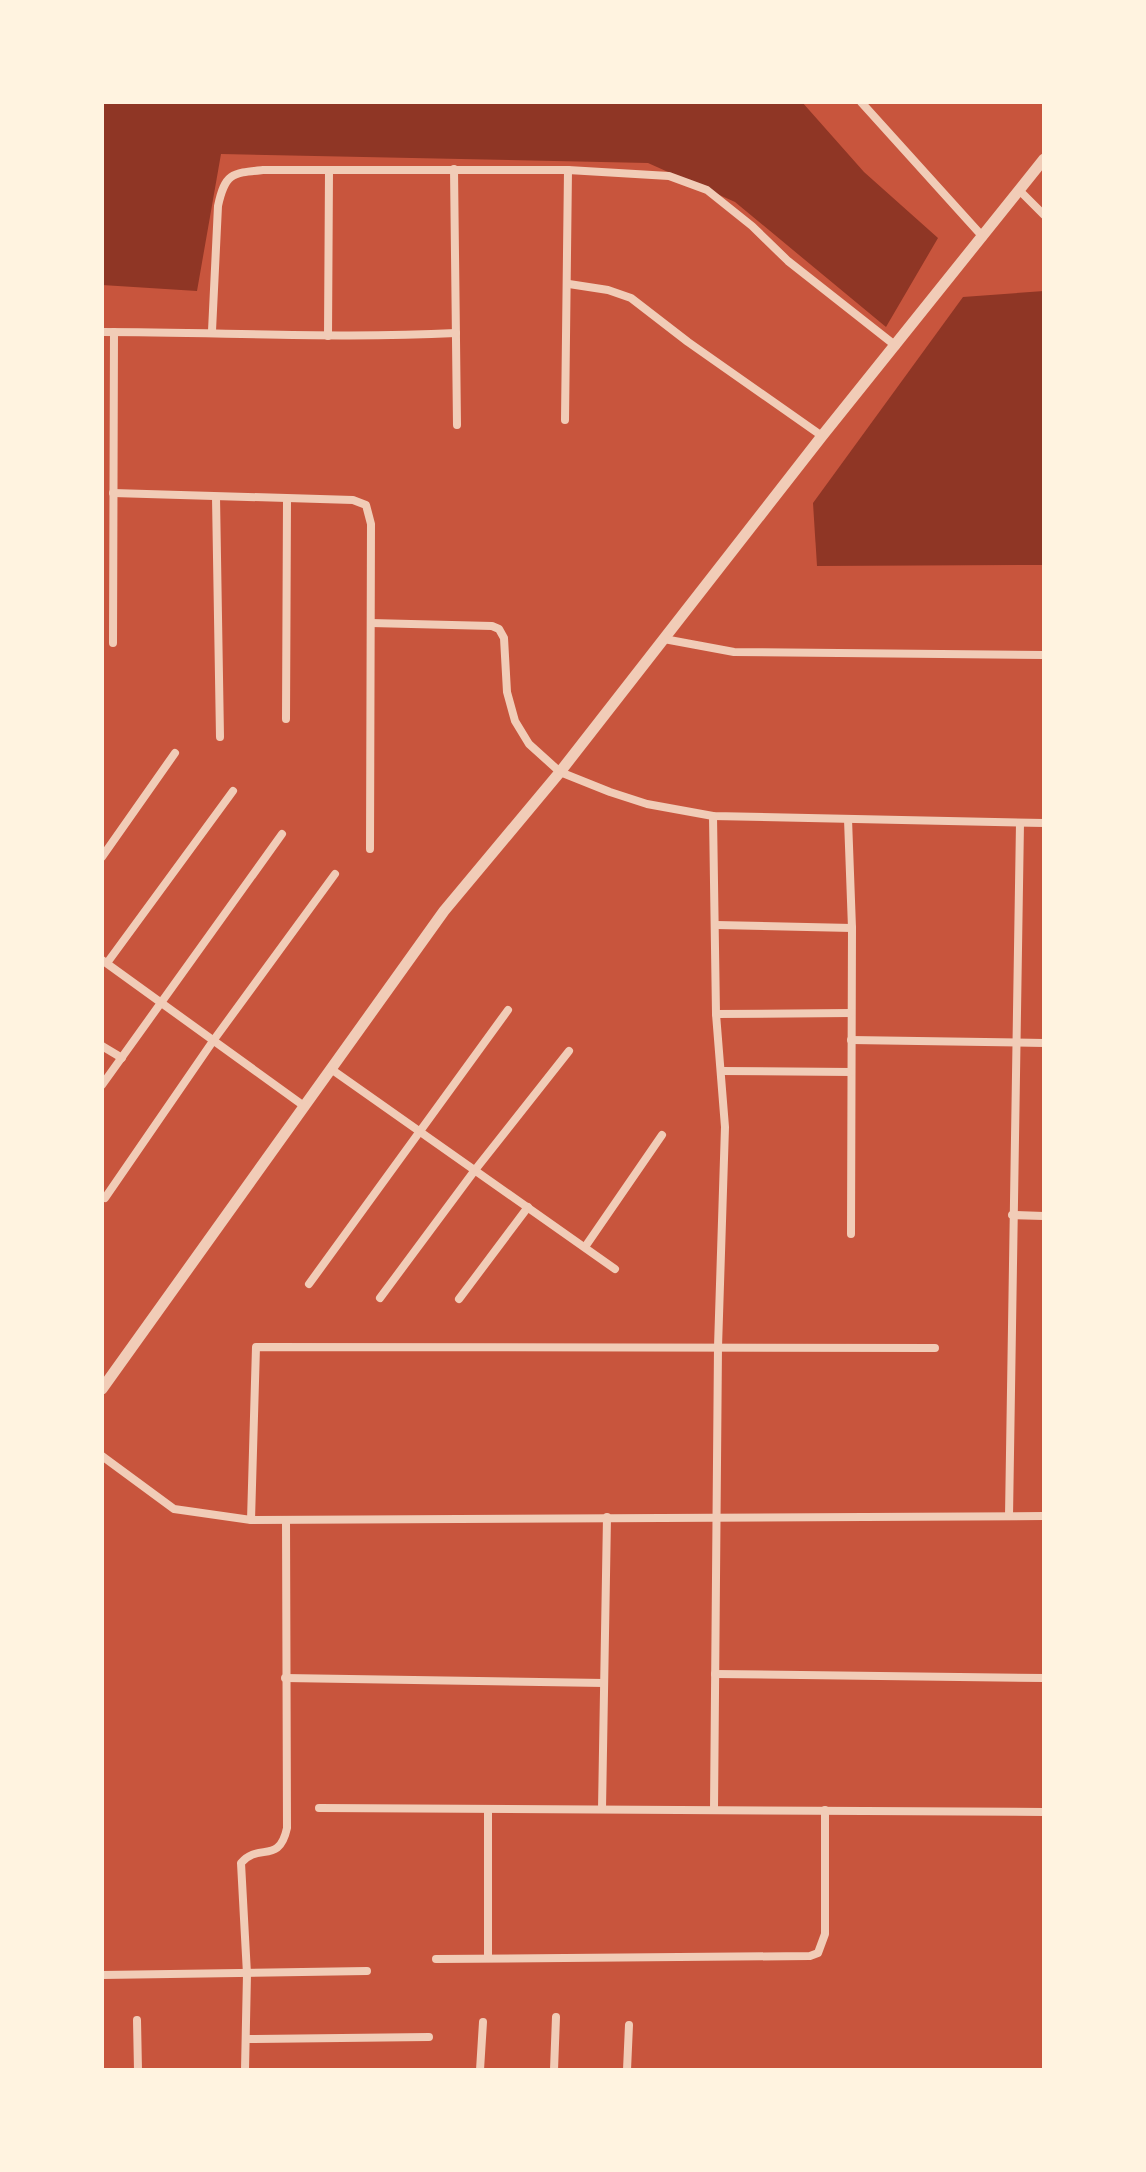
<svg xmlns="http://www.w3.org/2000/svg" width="1146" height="2172" font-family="'Roboto Serif',serif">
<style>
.water{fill:#8f3625}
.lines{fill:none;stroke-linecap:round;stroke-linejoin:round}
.minor{stroke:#f1ccb7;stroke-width:8}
.tertiary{stroke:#f1ccb7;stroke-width:11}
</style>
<rect width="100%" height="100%" fill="#c8553d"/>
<g class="water">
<polygon points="102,102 802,102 864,172 938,238 886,327 735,202 648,163 221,154 197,291 102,285"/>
<polygon points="1044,291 1044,565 817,566 813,503 963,297"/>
</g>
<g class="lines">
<g class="minor">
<polyline points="861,102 983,237"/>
<polyline points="454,169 457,425"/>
<polyline points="1020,191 1044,215"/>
<polyline points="569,284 608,290 631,298 688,342 822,436"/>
<path d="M212,331L218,206C225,173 232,173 263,170H568L669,176L707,190L752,226L788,261L896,346"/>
<path d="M102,332C220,332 338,339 456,333"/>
<polyline points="328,336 329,171"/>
<polyline points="565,420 568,170"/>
<polyline points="113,493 353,500 366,505 371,524 370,849"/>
<polyline points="216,497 220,737"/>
<polyline points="371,623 492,626 499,629 504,638 507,692 515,721 529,744 560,772 610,792 647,804 713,816 1044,823"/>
<polyline points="664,639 734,652 1044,655"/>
<polyline points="113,643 114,332"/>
<polyline points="286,719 287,500"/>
<polyline points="713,816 716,1014 725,1127 718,1347 714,1809"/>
<polyline points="848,819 852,928 851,1234"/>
<polyline points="102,857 175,753"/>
<polyline points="716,925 852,928"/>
<polyline points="102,960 304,1106"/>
<polyline points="107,963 233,791"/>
<polyline points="716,1014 851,1013"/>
<polyline points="851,1040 1044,1043"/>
<polyline points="102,1046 122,1058"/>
<polyline points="331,1069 615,1269"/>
<polyline points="721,1071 851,1072"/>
<polyline points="102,1085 282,834"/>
<polyline points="105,1198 213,1041 335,874"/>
<polyline points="1012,1215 1044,1216"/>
<polyline points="585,1247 662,1135"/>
<polyline points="309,1284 508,1010"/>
<polyline points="380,1298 475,1170 569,1051"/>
<polyline points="459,1299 528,1207"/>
<polyline points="102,1456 174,1509 251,1520 1044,1516"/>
<polyline points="1009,1516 1020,823"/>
<polyline points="251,1520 256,1347 935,1348"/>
<polyline points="715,1674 1044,1678"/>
<polyline points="285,1678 604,1683"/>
<polyline points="319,1808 1044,1812"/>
<polyline points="488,1809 488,1956"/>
<polyline points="602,1809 607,1517"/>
<polyline points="436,1959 810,1956 818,1953 825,1934 825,1810"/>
<polyline points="102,1975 367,1971"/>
<polyline points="137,2020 138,2070"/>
<polyline points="246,2039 429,2037"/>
<path d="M245,2070L247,1974L241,1863C259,1842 279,1865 287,1828L286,1520"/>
<polyline points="480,2070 483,2022"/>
<polyline points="554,2070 556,2017"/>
<polyline points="627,2070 629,2025"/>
</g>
<polyline class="tertiary" points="102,1389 444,911 560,772 822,436 1044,159"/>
</g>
<rect width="1146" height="2172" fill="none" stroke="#fff3e0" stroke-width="208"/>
</svg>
